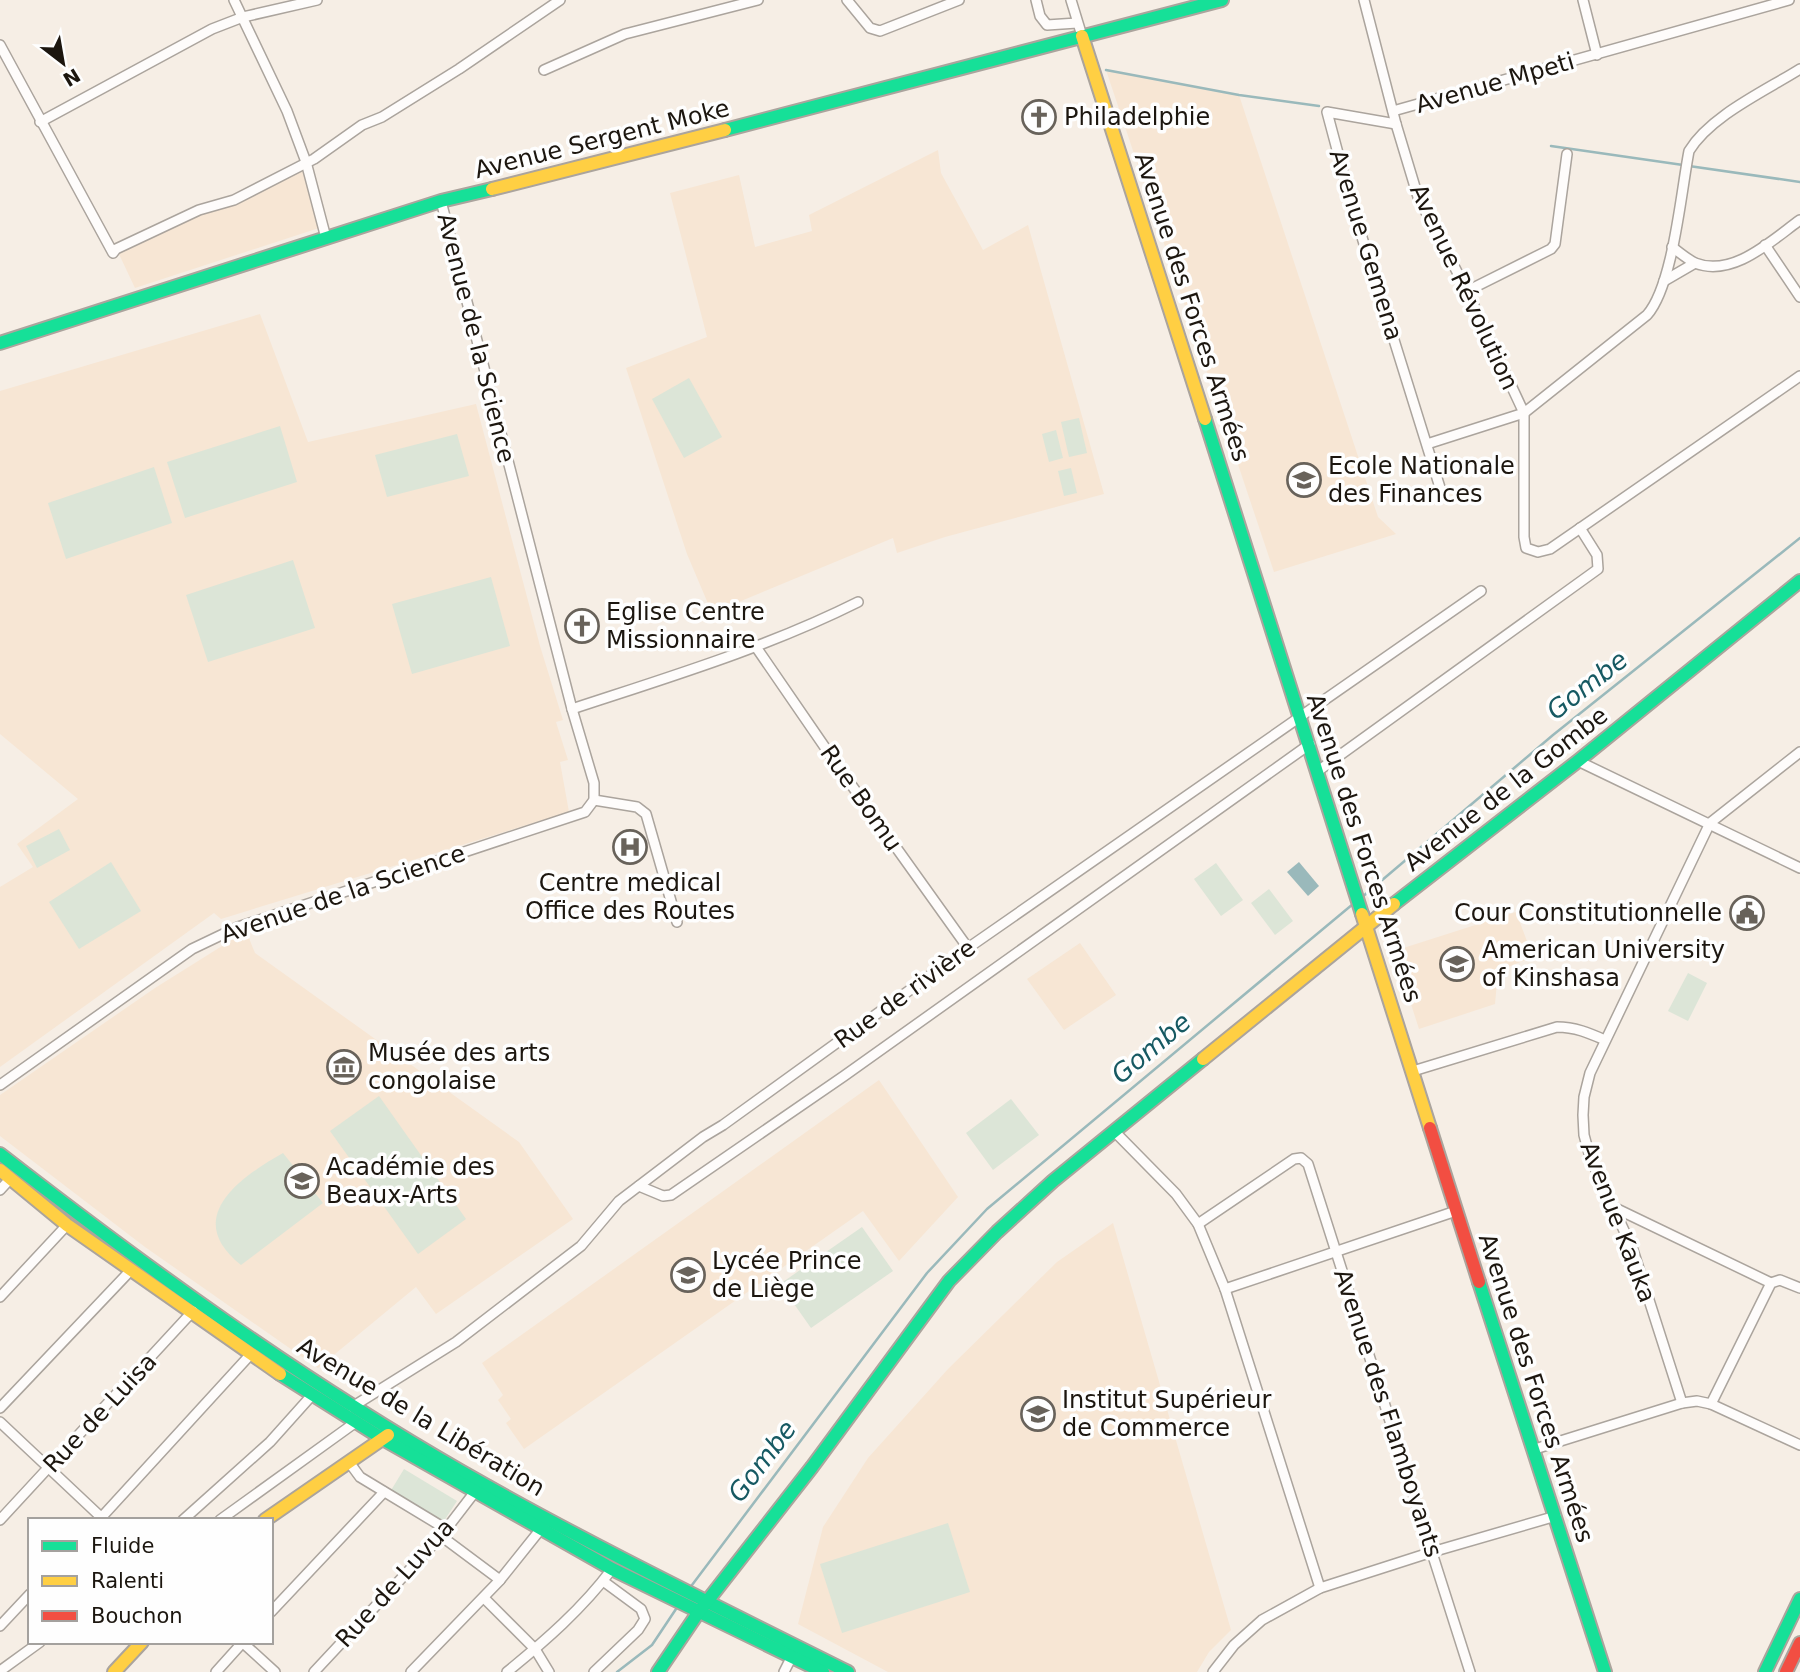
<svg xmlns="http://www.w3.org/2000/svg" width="1800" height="1672" font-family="'DejaVu Sans',sans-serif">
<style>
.built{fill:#f7e6d4}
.green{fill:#dce5d7}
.water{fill:#9ab9bb}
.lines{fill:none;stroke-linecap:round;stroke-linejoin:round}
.stream{stroke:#9ab9bb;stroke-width:2.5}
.street-casing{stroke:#aba49d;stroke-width:12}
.fast-casing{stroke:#aba49d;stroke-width:16}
.slow-casing{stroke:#aba49d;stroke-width:16}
.jam-casing{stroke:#aba49d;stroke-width:16}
.street{stroke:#fefcfb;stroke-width:9}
.fast{stroke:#16e098;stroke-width:12}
.slow{stroke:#ffcf43;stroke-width:12}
.jam{stroke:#f24e42;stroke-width:12}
.labels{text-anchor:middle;stroke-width:7;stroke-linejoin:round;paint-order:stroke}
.street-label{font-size:24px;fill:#1c160f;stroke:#fefefe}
.poi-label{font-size:24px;fill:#1c160f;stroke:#fefefe;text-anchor:start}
.water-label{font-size:26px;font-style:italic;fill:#165962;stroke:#fefefe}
</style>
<rect width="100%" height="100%" fill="#f6eee5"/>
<g class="built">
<polygon points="1106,70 1239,95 1378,517 1396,534 1274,572"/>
<polygon points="938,150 941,173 983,250 1028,225 1104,494 945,537 897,553 893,538 712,613 687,554 626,368 707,337 670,193 739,175 755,247 812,231 809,215"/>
<polygon points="302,168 319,228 135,288 118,252 198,213 211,212 241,199"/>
<polygon points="260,314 308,442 476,404 540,646 563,720 556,722 568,760 560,762 569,812 221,919 214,913 0,1067 0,887 33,867 17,844 78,799 0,734 0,391"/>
<polygon points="1516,912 1533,957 1498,971 1495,1004 1419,1029 1394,951"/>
<polygon points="246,931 255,953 519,1142 573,1219 436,1314 416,1287 318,1368 145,1247 0,1136 0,1095 155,988"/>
<polygon points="1080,943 1116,995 1064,1030 1027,979"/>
<polygon points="879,1080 958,1197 899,1261 863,1211 524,1449 506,1423 511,1419 498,1400 503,1395 482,1363"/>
<polygon points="1113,1223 1231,1630 1209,1652 1197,1672 888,1672 798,1624 823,1527 868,1458 948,1369 1057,1262"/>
</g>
<g class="green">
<polygon points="689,378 722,437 684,458 652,399"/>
<polygon points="1079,418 1087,453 1069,457 1061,422"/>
<polygon points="280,426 297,482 185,518 167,462"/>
<polygon points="1056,430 1063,458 1049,462 1042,434"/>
<polygon points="457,434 469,476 387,497 375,455"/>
<polygon points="154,467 172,523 66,559 48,503"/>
<polygon points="1071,468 1077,493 1064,496 1058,471"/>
<polygon points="293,560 315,628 208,662 186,595"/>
<polygon points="491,577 510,646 412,674 392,604"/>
<polygon points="59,829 70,850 37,868 26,846"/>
<polygon points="111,862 141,911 79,949 49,902"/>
<polygon points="1216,863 1243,900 1221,916 1194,879"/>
<polygon points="1269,889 1293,921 1275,935 1251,903"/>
<polygon points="1688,973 1707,983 1688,1021 1668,1011"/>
<polygon points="379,1096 466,1219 418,1254 330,1131"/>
<polygon points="1011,1099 1039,1135 993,1170 966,1133"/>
<path d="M283,1153L323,1203L241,1265C182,1218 239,1178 283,1153Z"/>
<polygon points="862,1227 893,1271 811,1328 780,1284"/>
<polygon points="404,1469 457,1501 442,1524 390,1492"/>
<polygon points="948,1523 970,1592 842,1633 820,1564"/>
</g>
<polygon class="water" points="1299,862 1319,886 1308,896 1287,872"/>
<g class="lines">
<g class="stream">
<polyline points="1106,70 1239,95 1319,106"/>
<polyline points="1551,146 1683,165"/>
<polyline points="1689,166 1800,182"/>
<polyline points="1361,898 1553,735 1800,538"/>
<polyline points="689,1589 927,1273 987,1209 1353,904"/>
<polyline points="617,1672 652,1645 678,1606"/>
</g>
<g class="street-casing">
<g id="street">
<polyline points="234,0 287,111 306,162 326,238"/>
<polyline points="847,0 870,28 880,31 959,0"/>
<polyline points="1036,0 1040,16 1047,25 1077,23"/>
<polyline points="1071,0 1082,36"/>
<polyline points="1364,0 1396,124 1418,197 1467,291 1524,413 1524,537 1526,548 1538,552 1550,549 1800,376"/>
<polyline points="1583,0 1597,55"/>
<polyline points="0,45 113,253 116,249 199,210 234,200 314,159 362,125 382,117 459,69 560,0"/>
<polyline points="544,70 625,34 758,0"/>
<polyline points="1393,111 1789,0"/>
<polyline points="40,122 212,29 243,17 317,0"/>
<polyline points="1396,124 1327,112 1351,202 1442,494"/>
<polyline points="1765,245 1800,297"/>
<path d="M1672,247C1679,252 1687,259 1695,263C1733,278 1772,240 1800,220"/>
<polyline points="1664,281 1695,263"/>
<polyline points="1467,291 1551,249 1555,244 1567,154"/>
<path d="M1427,444L1524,413L1647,315C1673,286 1681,192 1689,151C1710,116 1765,91 1800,69"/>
<polyline points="756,647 835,762 968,948"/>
<path d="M572,709C669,677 766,648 858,602"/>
<polyline points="1578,761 1800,868"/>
<polyline points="1318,771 1598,569 1597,555 1580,528"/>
<polyline points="594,800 637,807 646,814 677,922"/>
<path d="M1413,1071L1557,1027C1575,1027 1589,1033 1605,1040"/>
<polyline points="0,1085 192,949 238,927 585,812 594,800 594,783 572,709 441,201"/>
<polyline points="1114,1131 1176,1194 1198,1224 1225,1289 1320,1588"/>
<polyline points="639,1186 663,1196 671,1195 844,1076 1310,744"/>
<polyline points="0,1190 11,1178"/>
<polyline points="1613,1207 1771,1283"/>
<polyline points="1198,1224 1294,1159 1301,1158 1308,1164 1470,1672"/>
<polyline points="1225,1289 1456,1211"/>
<polyline points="0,1297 67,1225"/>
<polyline points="1682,1403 1633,1250 1590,1157 1584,1135 1583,1115 1584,1097 1590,1073 1710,823 1800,752"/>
<polyline points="1711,1404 1771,1283 1780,1280 1800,1288"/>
<polyline points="352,1407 456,1342 581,1246 619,1201 703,1137 723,1125 968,948 1481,591"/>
<polyline points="0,1408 131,1270"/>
<polyline points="0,1422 103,1519"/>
<polyline points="1535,1449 1682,1403 1697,1401 1711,1404 1800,1445"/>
<polyline points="349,1462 360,1477 446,1529"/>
<polyline points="0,1520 193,1311"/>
<polyline points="99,1520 250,1355"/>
<polyline points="183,1520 270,1442 313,1394"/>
<polyline points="220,1520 356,1422"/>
<polyline points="441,1536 500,1580"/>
<polyline points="484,1598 535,1649 549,1672"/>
<polyline points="271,1612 384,1492"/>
<polyline points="0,1626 30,1594"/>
<polyline points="242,1642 275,1672"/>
<polyline points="0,1671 40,1642"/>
<polyline points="216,1672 243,1642"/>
<polyline points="314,1672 441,1536 474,1493"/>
<polyline points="411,1672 500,1580 540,1530"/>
<path d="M507,1672C545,1641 582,1609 612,1569"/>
<polyline points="594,1672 638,1630 645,1619 641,1609 603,1581"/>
<polyline points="784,1672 792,1656"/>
<polyline points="1213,1672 1234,1645 1262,1620 1320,1588 1432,1552 1556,1516"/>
</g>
</g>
<g class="fast-casing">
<g id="fast">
<polyline points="725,130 1222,0"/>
<polyline points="0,343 441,201 492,189"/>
<polyline points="1205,419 1362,914"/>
<polyline points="1394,904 1578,761 1800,581"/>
<path d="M0,1154C148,1269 300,1379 462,1472C588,1544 718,1607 848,1672"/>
<polyline points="1479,1282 1605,1672"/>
<polyline points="280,1374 383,1439 612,1569 823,1672"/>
<polyline points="658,1672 698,1613 812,1467 949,1281 997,1232 1053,1181 1203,1059"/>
<polyline points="1765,1672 1800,1599"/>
</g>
</g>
<g class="slow-casing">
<g id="slow">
<polyline points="1082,36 1205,419"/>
<polyline points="492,189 725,130"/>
<polyline points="1362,914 1430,1128"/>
<polyline points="1203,1059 1394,904"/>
<polyline points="0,1170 67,1225 280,1374"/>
<polyline points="265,1520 388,1435"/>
<polyline points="114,1672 142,1642"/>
</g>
</g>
<g class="jam-casing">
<g id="jam">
<polyline points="1430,1128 1479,1282"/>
<polyline points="1786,1672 1800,1643"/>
</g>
</g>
<use href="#street" class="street"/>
<use href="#fast" class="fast"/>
<use href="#slow" class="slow"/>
<use href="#jam" class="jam"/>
</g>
<defs>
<g id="church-ring" transform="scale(1.75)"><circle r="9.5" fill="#fefefe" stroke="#68625a" stroke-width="1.5"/><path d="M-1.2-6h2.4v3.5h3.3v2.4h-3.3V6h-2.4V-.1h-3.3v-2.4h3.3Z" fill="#68625a"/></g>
<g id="university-ring" transform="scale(1.75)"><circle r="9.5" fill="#fefefe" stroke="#68625a" stroke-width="1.5"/><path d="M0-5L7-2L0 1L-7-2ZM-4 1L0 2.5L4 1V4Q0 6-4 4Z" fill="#68625a"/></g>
<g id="hospital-ring" transform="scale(1.75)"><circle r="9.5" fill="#fefefe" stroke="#68625a" stroke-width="1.5"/><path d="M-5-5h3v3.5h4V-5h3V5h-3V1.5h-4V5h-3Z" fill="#68625a"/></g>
<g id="civic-ring" transform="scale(1.75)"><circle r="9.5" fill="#fefefe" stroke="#68625a" stroke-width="1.5"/><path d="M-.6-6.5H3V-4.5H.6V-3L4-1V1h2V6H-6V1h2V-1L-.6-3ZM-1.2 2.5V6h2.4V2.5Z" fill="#68625a"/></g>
<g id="museum-ring" transform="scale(1.75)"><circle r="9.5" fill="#fefefe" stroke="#68625a" stroke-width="1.5"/><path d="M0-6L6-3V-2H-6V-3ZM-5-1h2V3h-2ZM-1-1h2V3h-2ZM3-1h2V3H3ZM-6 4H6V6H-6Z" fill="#68625a"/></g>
<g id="school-ring" transform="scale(1.75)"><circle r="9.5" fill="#fefefe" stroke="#68625a" stroke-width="1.5"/><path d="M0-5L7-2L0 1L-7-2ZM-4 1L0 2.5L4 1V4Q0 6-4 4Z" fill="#68625a"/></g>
</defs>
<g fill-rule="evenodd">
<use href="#church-ring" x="1039" y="117"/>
<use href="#university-ring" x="1304" y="480"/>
<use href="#church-ring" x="582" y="626"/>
<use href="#hospital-ring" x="630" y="847"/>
<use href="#civic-ring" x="1747" y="913"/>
<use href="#university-ring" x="1457" y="964"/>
<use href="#museum-ring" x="344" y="1067"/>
<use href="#university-ring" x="302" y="1181"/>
<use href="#school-ring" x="688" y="1275"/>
<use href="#university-ring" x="1038" y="1414"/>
</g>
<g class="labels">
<g class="street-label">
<text transform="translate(1495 83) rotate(-16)" y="8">Avenue Mpeti</text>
<text transform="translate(602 139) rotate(-14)" y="8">Avenue Sergent Moke</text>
<text transform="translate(1366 245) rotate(73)" y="8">Avenue Gemena</text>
<text transform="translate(1464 287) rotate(65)" y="8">Avenue Révolution</text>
<text transform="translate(1192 307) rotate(72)" y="8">Avenue des Forces Armées</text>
<text transform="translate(476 338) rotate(76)" y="8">Avenue de la Science</text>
<text transform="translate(1506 789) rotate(-38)" y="8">Avenue de la Gombe</text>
<text transform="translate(861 798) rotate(55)" y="8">Rue Bomu</text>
<text transform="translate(1364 848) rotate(72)" y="8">Avenue des Forces Armées</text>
<text transform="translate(343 894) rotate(-19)" y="8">Avenue de la Science</text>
<text transform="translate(905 994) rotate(-36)" y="8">Rue de rivière</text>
<text transform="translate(1618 1222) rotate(69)" y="8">Avenue Kauka</text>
<text transform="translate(1536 1388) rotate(72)" y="8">Avenue des Forces Armées</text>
<text transform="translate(100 1413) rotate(-47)" y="8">Rue de Luisa</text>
<text transform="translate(1388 1413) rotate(72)" y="8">Avenue des Flamboyants</text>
<text transform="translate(421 1417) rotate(31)" y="8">Avenue de la Libération</text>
<text transform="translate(395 1583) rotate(-48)" y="8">Rue de Luvua</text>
</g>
<g class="poi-label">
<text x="1064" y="125">Philadelphie</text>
<text x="1328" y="474">Ecole Nationale<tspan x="1328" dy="28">des Finances</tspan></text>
<text x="606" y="620">Eglise Centre<tspan x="606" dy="28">Missionnaire</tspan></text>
<text x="630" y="891" text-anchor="middle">Centre medical<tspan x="630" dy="28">Office des Routes</tspan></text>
<text x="1722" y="921" text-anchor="end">Cour Constitutionnelle</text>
<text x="1482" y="958">American University<tspan x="1482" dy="28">of Kinshasa</tspan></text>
<text x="368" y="1061">Musée des arts<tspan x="368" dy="28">congolaise</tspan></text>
<text x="326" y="1175">Académie des<tspan x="326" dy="28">Beaux-Arts</tspan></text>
<text x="712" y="1269">Lycée Prince<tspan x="712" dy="28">de Liège</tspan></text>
<text x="1062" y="1408">Institut Supérieur<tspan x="1062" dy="28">de Commerce</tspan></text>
</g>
<g class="water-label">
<text transform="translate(1587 685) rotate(-38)" y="9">Gombe</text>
<text transform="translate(1151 1048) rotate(-40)" y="9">Gombe</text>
<text transform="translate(762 1461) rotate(-53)" y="9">Gombe</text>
</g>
</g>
<rect x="28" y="1518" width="245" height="126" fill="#fefefe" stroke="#a4a19e" stroke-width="2"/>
<rect x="42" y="1541" width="35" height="10" fill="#16e098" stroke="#a4a19e" stroke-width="2"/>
<text x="91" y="1553" font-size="21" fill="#1c160f">Fluide</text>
<rect x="42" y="1576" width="35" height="10" fill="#ffcf43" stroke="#a4a19e" stroke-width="2"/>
<text x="91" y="1588" font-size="21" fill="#1c160f">Ralenti</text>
<rect x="42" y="1611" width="35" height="10" fill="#f24e42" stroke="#a4a19e" stroke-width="2"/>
<text x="91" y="1623" font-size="21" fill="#1c160f">Bouchon</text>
<g transform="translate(63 63) rotate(149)" stroke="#fefefe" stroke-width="5" paint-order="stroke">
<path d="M0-5L12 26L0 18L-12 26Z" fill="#1c160f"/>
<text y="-10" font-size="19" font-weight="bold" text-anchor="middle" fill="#1c160f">N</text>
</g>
</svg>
